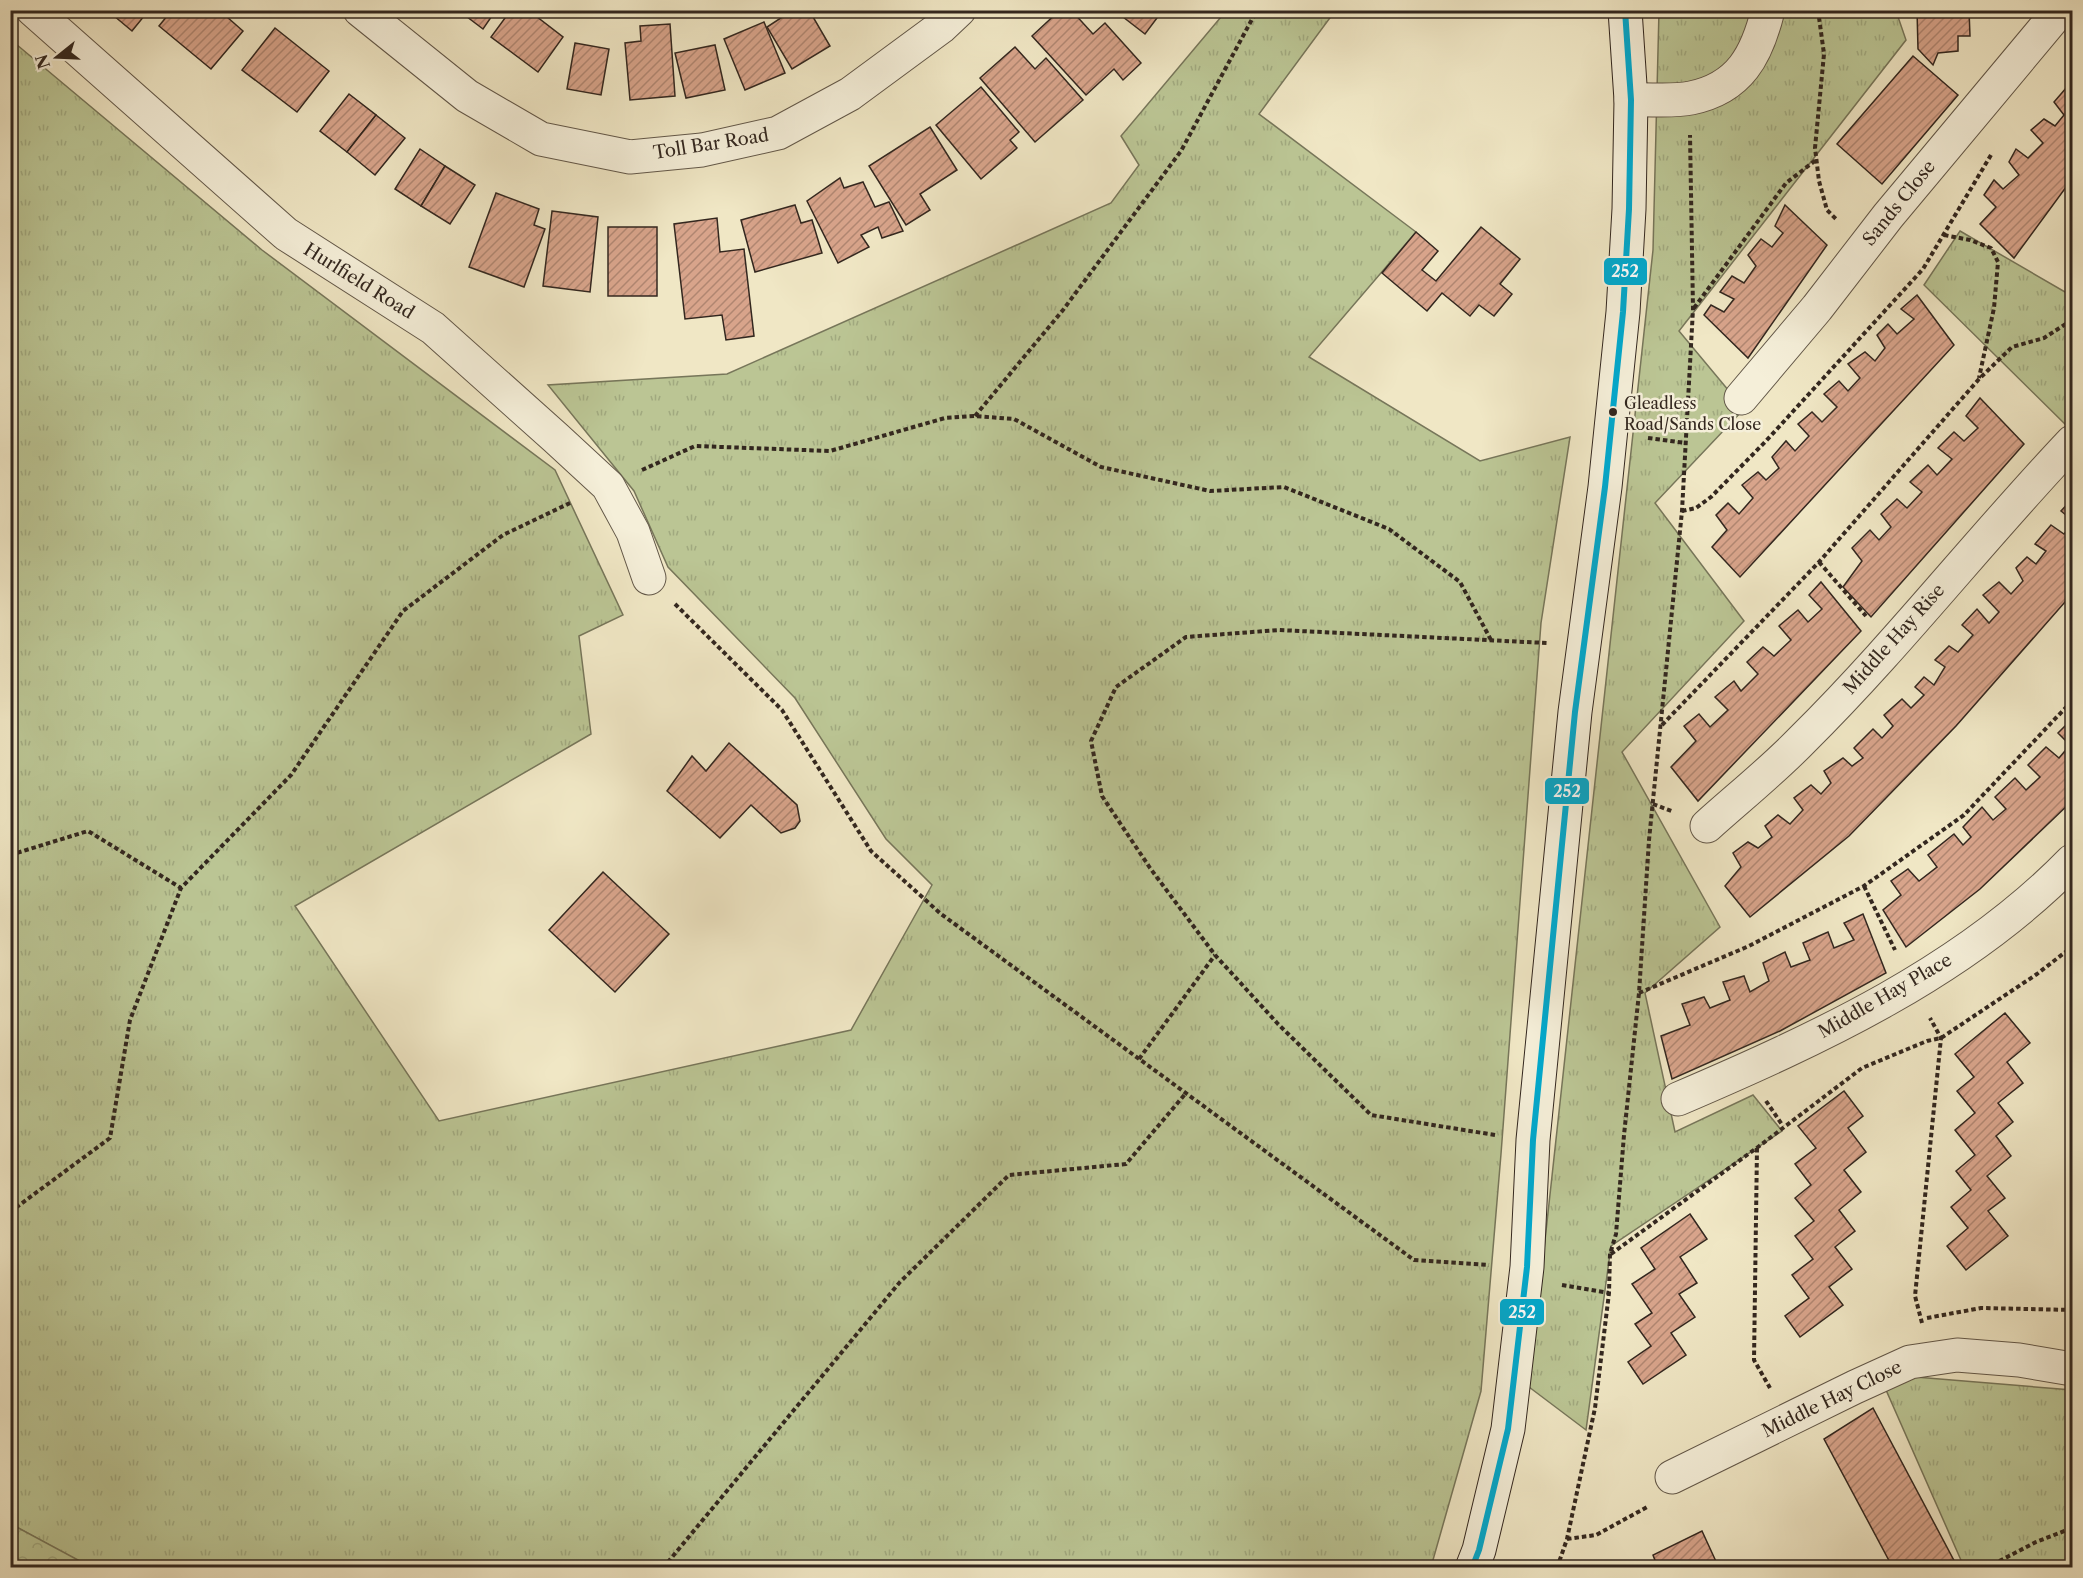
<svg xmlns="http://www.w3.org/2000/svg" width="2083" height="1578" font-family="'Libre Caslon Text',serif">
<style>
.grass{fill:url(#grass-tufts);stroke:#77765a;stroke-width:1.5}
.forest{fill:url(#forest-crowns);stroke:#77765a;stroke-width:1.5}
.building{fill:url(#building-hatch);stroke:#33271f;stroke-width:1.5}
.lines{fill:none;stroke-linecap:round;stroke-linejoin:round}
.street-casing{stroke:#625748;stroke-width:35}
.secondary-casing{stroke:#33271f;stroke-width:35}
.path{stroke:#33271f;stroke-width:4;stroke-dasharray:4.5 3;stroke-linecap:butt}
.street{stroke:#f5efd9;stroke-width:33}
.secondary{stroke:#f5efd9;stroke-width:33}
.bus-1-casing{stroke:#f5efd9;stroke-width:10}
.bus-1{stroke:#00a9ce;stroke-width:6}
.bus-dot{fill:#33271f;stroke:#f5efd9;stroke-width:2}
.labels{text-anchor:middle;stroke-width:5;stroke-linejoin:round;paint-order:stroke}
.bus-label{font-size:16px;fill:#33271f;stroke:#f5efd9;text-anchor:start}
.street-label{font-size:18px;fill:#33271f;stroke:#f5efd9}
.line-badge{stroke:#f5efd9;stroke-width:2}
.badge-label{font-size:16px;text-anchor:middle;font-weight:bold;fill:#fff}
</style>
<defs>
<pattern id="grass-tufts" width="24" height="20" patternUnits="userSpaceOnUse" patternTransform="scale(1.5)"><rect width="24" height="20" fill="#bbc594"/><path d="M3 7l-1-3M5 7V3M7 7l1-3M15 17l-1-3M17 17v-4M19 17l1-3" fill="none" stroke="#a1a97f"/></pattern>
<pattern id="forest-crowns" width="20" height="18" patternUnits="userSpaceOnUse" patternTransform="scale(1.5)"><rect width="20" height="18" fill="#bbc594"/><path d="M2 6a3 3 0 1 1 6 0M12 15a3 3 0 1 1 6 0" fill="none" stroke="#a1a97f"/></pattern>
<pattern id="building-hatch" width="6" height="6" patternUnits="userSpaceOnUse" patternTransform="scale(1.5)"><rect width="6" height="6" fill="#d8a48b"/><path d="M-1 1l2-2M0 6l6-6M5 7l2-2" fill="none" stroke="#b08671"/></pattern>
</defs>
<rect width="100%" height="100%" fill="#f0e7c5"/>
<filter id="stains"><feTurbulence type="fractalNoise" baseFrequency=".00333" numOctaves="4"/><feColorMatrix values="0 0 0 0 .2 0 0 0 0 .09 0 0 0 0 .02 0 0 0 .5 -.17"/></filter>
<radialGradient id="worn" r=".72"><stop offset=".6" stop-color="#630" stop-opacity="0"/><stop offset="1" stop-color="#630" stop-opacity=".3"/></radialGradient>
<g class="grass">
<polygon points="1226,11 1335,11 1259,114 1416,232 1309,357 1480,461 1570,437 1541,623 1501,1154 1481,1391 1431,1567 91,1568 11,1524 10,39 262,250 555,470 623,615 579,636 591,734 295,906 439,1121 851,1030 932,885 886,839 795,698 668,567 634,491 548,385 727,374 1111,203 1139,165 1121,136"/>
<polygon points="1659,11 1896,11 1906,40 1679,331 1744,409 1655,503 1744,621 1622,752 1720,927 1645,993 1675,1132 1753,1095 1782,1131 1611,1246 1586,1430 1529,1387 1653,250"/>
<polygon points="1960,231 2072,296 2072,431 1924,285"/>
<polygon points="1879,1374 2072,1390 2072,1567 1964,1567"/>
</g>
<polygon class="forest" points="11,1524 91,1567 11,1567"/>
<g class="building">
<polygon points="107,10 149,10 132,31"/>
<polygon points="172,10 219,10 243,31 211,69 159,26"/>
<polygon points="458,10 496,10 483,29"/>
<polygon points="511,10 528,10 563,37 538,72 491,37"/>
<polygon points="793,10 809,10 830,46 792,69 767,27"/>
<polygon points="1060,10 1071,10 1093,34 1105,23 1141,63 1123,80 1114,69 1086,95 1032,36"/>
<polygon points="1114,10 1163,10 1145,34"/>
<polygon points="1917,10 1969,10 1970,36 1958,36 1958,51 1938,53 1933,65 1918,49"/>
<polygon points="764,22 785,73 745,90 724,39"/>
<polygon points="670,24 675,96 630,100 625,43 641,41 640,26"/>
<polygon points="275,28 329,71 297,112 242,70"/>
<polygon points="575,43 609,49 601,95 567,89"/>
<polygon points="715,45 725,90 686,98 675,53"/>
<polygon points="1015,47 1035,69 1046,58 1083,100 1035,142 980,78"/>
<polygon points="1913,56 1958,95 1882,184 1837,144"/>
<polygon points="981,87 1019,132 1010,140 1017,148 981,179 936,125"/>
<polygon points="2067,87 2072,94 2072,179 2014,258 1980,224 1996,207 1984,195 1994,180 2003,189 2019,175 2009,162 2016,149 2028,158 2043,143 2031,130 2044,119 2055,126 2064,115 2054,102"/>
<polygon points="349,94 376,115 347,152 320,131"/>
<polygon points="376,115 405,138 375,175 347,152"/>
<polygon points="930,127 957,170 920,194 930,210 906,225 869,166"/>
<polygon points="420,149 445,166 421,206 395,189"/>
<polygon points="445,166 475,185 450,224 421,206"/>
<polygon points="840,178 844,188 863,182 875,207 889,202 903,231 882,238 878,227 861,235 869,247 838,263 807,201"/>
<polygon points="496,193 539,209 534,225 545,229 524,287 469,267"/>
<polygon points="795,205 801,223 812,220 822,253 755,272 741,220"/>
<polygon points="1785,205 1827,245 1748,358 1704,315 1711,305 1724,312 1734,299 1720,292 1732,276 1744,283 1756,266 1748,255 1761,239 1772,247 1783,233 1775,226"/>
<polygon points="552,211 598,217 590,292 543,286"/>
<polygon points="717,218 720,252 744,249 754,336 726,340 722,315 685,319 674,224"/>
<rect x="608" y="227" width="49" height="69"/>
<polygon points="1481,227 1520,259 1500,284 1512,294 1494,316 1479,305 1470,316 1442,293 1427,311 1382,273 1416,232 1438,251 1422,270 1436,281"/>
<polygon points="1917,295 1954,345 1740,577 1712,547 1727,530 1716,515 1728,503 1739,514 1753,498 1742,485 1758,472 1766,480 1779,468 1772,457 1786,441 1795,451 1809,436 1798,424 1812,412 1822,422 1837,407 1824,394 1839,381 1848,391 1860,378 1848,364 1865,352 1875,361 1885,348 1877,335 1888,324 1897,334 1914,319 1901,309"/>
<polygon points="1980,398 2024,444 1871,617 1843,587 1862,561 1852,548 1870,530 1879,540 1891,527 1881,514 1897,499 1907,508 1922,492 1910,482 1928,465 1937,475 1952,459 1938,448 1954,432 1964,441 1978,428 1966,416"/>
<polygon points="2072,499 2072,520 2061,511"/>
<polygon points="2051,525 2064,534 2072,525 2072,594 1956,726 1849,836 1750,917 1725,886 1741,867 1733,853 1748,842 1758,848 1772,837 1765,826 1778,815 1790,824 1803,810 1794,798 1811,785 1821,794 1831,783 1824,771 1843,758 1852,766 1863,758 1854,748 1873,729 1882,738 1893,726 1884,715 1902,699 1911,708 1924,695 1915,687 1924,677 1934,685 1945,667 1935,660 1949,646 1958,652 1973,635 1962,625 1977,609 1989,623 1999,612 1983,595 1999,582 2011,594 2023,581 2016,568 2027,557 2036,564 2046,551 2035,544"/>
<polygon points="1821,582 1861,631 1698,801 1671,767 1696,741 1684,726 1699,714 1710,727 1728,710 1715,697 1734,681 1741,691 1758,674 1747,662 1763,647 1774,656 1791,640 1779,626 1798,610 1808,622 1822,609 1809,595"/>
<polygon points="2072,719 2072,801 1980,889 1906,947 1883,910 1901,895 1891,881 1908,869 1919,881 1937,867 1928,855 1954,834 1963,845 1971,837 1963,827 1982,807 1993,820 2006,809 1995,797 2015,778 2026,790 2040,777 2028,765 2046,747 2059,758 2070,745 2058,733"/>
<polygon points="729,743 797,805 800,821 795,828 781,833 751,805 720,838 667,791 692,756 706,771"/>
<polygon points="603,872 669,934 615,992 549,930"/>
<polygon points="1863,914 1886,973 1780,1031 1672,1079 1661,1036 1690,1025 1682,1004 1704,997 1710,1008 1730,1000 1723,982 1744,976 1750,992 1769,981 1763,963 1785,952 1791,967 1810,960 1803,943 1828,932 1834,948 1854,940 1844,923"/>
<polygon points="2005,1013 2030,1043 2007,1062 2023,1083 1998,1103 2013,1122 1996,1136 2011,1156 1987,1176 2005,1198 1988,1211 2008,1236 1966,1270 1947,1246 1968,1228 1951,1207 1971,1190 1956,1171 1975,1155 1955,1130 1975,1113 1957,1091 1974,1077 1955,1054"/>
<polygon points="1844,1091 1863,1116 1848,1128 1866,1152 1844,1170 1861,1192 1839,1210 1855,1231 1835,1247 1852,1269 1829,1287 1843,1305 1800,1337 1785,1316 1809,1298 1792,1275 1813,1259 1795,1236 1814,1221 1795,1198 1811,1185 1795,1164 1816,1148 1798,1126"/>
<polygon points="1690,1214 1707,1239 1680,1257 1697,1283 1679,1294 1695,1317 1671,1333 1686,1355 1643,1384 1628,1362 1651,1346 1635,1324 1652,1313 1632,1284 1655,1269 1641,1248"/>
<polygon points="1873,1408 1958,1568 1893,1568 1824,1439"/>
<polygon points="1702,1531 1719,1568 1658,1568 1653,1555"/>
</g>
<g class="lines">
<g class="street-casing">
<g id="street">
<polyline points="33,10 286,234 433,328 556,438 608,486 633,532 649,578"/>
<polyline points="360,10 467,96 541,139 630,157 702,150 778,133 850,94 941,27 959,10"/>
<path d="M1631,100C1650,99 1672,102 1691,98C1740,88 1757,55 1768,10"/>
<polyline points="1741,398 1817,308 1888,216 2060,10"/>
<path d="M1707,826C1738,798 1772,771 1802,740C1897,646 1980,539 2072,442"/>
<path d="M1678,1099C1818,1039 1964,972 2072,861"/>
<polyline points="1672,1477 1855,1387 1910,1362 1957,1355 2019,1360 2072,1369"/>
</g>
</g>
<g class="secondary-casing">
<polyline id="secondary" points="1472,1568 1479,1550 1508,1429 1527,1267 1533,1140 1575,712 1605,487 1623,312 1629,209 1631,100 1625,10"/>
</g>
<g class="path">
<polyline points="1818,10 1824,54 1815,148 1819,181 1827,210 1837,220"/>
<polyline points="1944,235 1970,240 1991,248 1998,262 1994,308 1979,378"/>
<polyline points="1694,308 1786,183 1816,160"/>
<polyline points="975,416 1063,310 1181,151 1257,10"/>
<polyline points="1648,438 1686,443"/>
<polyline points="642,470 695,446 830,451 945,418 974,416 1014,419 1101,467 1210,491 1284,487 1389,529 1460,582 1491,640"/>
<polyline points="1682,511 1696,508 1711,497 1766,441 1923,269 1991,155"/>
<polyline points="1819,562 1866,616"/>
<polyline points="675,604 782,710 871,851 941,914 1414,1260 1489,1265"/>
<polyline points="1662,725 1819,562 1979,379 2012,347 2044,338 2072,320"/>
<polyline points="1653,804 1674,812"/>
<polyline points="10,855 88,831 181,888"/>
<polyline points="1864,886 1895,950"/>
<polyline points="2067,917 2072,931"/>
<polyline points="1639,993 1749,946 1864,886 1964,815 2072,701"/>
<polyline points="1139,1059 1215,955"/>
<polyline points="2072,1070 2068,1101 2072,1109"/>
<polyline points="1766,1101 1783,1126"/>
<polyline points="1495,1135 1371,1115 1278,1024 1215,955 1150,868 1102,796 1091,741 1116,687 1186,637 1279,630 1547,643"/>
<polyline points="1757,1148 1754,1360 1770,1388"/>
<polyline points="10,1212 110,1138 130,1020 181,888 291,775 403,611 503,535 570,503"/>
<polyline points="1611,1254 1758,1147 1862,1068 1927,1041 1941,1038 2037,974 2072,947"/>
<polyline points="1562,1285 1609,1293"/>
<polyline points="1927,1318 1981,1308 2072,1310"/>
<polyline points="1922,1323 1915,1296 1941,1038 1930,1018"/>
<polyline points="1567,1539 1596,1535 1649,1506"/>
<polyline points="663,1568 900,1282 1009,1175 1126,1164 1186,1093"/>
<polyline points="1557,1568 1567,1539 1595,1408 1609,1293 1610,1254 1616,1234 1624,1135 1639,993 1649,840 1682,511 1693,309 1690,135"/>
<polyline points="1986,1568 2036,1542 2072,1528"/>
</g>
<use href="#street" class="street"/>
<use href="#secondary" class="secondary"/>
<g class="bus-1-casing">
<polyline id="bus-1" points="1472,1568 1479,1550 1508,1429 1527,1267 1533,1140 1575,712 1605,487 1623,312 1629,209 1631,100 1625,10"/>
</g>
<use href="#bus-1" class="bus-1"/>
</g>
<circle class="bus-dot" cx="1613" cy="412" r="5"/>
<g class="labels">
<g class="bus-label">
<text x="1624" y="409">Gleadless<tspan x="1624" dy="21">Road/Sands Close</tspan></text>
</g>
<g class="street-label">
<text transform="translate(711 144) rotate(-9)" y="6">Toll Bar Road</text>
<text transform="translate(1899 203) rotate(-51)" y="6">Sands Close</text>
<text transform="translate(359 281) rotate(32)" y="6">Hurlfield Road</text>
<text transform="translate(1894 639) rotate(-48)" y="6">Middle Hay Rise</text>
<text transform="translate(1885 996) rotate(-30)" y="6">Middle Hay Place</text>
<text transform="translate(1832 1399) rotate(-26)" y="6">Middle Hay Close</text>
</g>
</g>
<g class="line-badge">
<rect x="1603" y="257" width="45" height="29" rx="6" fill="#00a9ce"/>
<rect x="1544" y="777" width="46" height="28" rx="6" fill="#00a9ce"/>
<rect x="1499" y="1298" width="46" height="28" rx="6" fill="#00a9ce"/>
</g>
<g class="badge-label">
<text x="1625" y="277">252</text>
<text x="1567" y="797">252</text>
<text x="1522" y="1318">252</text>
</g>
<rect width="2083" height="1578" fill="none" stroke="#f0e7c5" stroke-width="36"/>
<rect x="12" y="12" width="2059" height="1554" fill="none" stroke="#33271f" stroke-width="3"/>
<rect x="18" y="18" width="2047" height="1542" fill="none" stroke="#33271f" stroke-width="1.5"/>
<g transform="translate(57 57) rotate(252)" stroke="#f5efd9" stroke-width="4.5" paint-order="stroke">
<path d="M0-4.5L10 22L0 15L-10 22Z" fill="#33271f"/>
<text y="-9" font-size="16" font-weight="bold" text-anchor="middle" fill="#33271f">N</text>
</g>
<rect width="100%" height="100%" filter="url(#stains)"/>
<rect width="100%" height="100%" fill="url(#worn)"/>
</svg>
